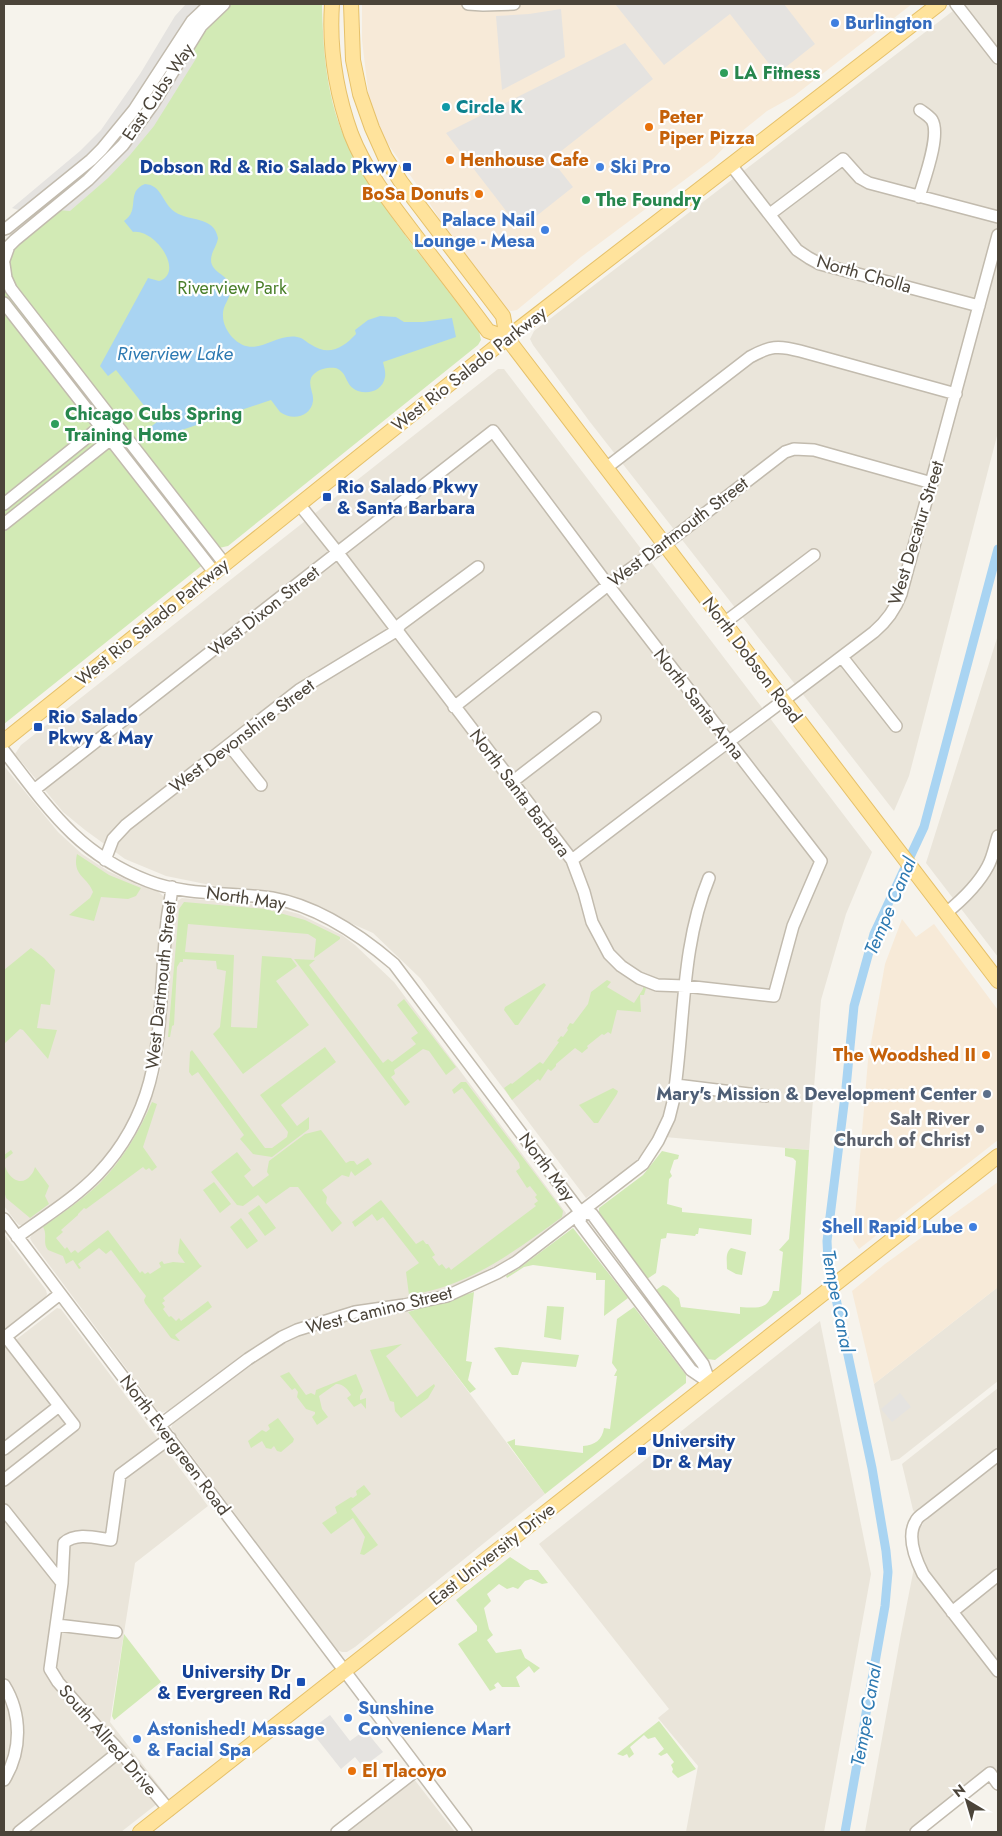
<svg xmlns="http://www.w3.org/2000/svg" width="1002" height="1836" font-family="Jost,sans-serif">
<rect width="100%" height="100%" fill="#f6f3ec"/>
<path fill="#eae5da" d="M962,4H998V432L909,776L894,811L590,422L533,345L530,339L534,331Z
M498,369H504L872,852L846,914L821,1000L809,1150L654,1136L642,1155L625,1171L586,1198L420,978L373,933L310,905L166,876L125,859L85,830L63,812L15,754L21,745Z
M998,635V957L926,863Z
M4,766L58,832L82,854L108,871L138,885L158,891L165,898L160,931L150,1066L136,1108L124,1130L102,1161L74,1188L25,1225H19L16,1222L4,1206Z
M182,898L269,906L299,914L342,935L355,945L394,982L566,1213L565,1217L513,1257L462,1282L439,1291L333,1312L285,1328L262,1342L170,1410L161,1413L158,1411L32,1242L30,1238L32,1234L94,1186L111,1167L128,1145L146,1112L159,1075L163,1057L165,1039L171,940L176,902Z
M4,1234L46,1290L47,1294L45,1298L4,1331Z
M998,1287V1381L899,1459L891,1461L874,1384Z
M57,1308L61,1309L208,1506L135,1563L110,1722L167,1796L121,1832H4V1349Z
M407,1310L545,1494L355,1647L347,1652H342L337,1650L171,1428L174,1421L241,1371L272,1350L300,1336L339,1323Z
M820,1321L871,1574L824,1832H686L698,1766L658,1718L669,1709L539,1544Z
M998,1388V1779L989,1767L906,1832H865L901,1634L913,1573L918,1530L923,1524L913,1510L902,1464Z
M414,1779L455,1832H346Z"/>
<path fill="#f7ead8" d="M362,4H912L794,96L767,111L731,140L714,158L581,257L517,310L511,311L506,309L448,233L427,199L385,140L369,99L362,40Z
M902,919L916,937L934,924L998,1010V1140L859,1249L853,1240L868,1060L885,964Z
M998,1182V1287L874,1384L852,1291L885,1264Z"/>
<path fill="#d2eab5" d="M233,4H322C323,48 326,93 343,134C361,176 387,211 414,247C436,275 457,303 479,331L481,340L478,345L228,546L219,548L11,281C9,268 8,258 16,246L102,173L207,26L225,8Z
M4,290L210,559L4,724Z
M77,854L109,875L141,888L136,896L128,899L101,897L94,921L69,915L90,898L93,892C87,876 72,876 77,854Z
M184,902L265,909L305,920L340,937V939L314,958L316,939L308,934L188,924L185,952L234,955L231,1027L257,1028L262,956L291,958L297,966L276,981L309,1025L243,1074L213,1034L220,1027L226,971L217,969L216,961L183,959V962H180L177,967L174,1025L172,1026L170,1037H168L179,909Z
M31,948L44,958L55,970L50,1005L41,1004L37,1028L57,1030L48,1059L23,1030L20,1029L4,1044V970Z
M294,959L315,960L309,965L383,1063L388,1059L392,1062L416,1044L411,1038L418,1033L397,1005L404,999L456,1067L446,1075L429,1051L423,1049L394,1070L395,1074L391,1077L410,1102L405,1106Z
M607,980L611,982L607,987L634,1003L643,989V987L646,988L644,995H640L641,1012L617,1010L611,1034L608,1032L604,1035L602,1034L587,1046L588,1048L582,1053L575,1048L556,1064V1066L551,1071L548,1069L540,1081L538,1079L512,1100L504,1088L511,1083L512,1084L540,1062L543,1064L559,1042L557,1041L561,1036L563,1037L568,1030L567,1028L570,1023L573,1024L588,1004L591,992Z
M544,983L546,985L518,1025H515L504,1010L505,1007Z
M325,1047L336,1062L281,1105L297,1126L309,1117V1129L272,1157L253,1154L240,1139L244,1135L198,1072L192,1076L189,1072L190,1052L192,1050L265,1148H272L287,1137L288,1132L260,1095Z
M461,1082H466L563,1211L562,1217C515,1251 468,1287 409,1295L406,1272L419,1263L383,1217L377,1221L372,1214L355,1227L352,1222L381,1200L416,1244L423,1240L426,1244H428L435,1255L432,1257L439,1266L442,1264L446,1269L449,1267L451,1270L536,1206L534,1204L538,1201L535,1197L537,1195L530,1186L527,1188L516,1171L520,1168L519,1163L462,1088L454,1094L452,1090Z
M613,1088L618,1091L617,1094L598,1123H594L579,1105Z
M152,1102L157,1104L143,1147L157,1167L152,1171L149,1168L146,1170L143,1167L86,1209L84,1208L78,1214V1215L61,1230L63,1232L56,1238L65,1249L67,1247L71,1253L75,1250L78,1253L108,1230L140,1273L142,1271L145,1274L148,1272L150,1274L161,1267L159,1263L162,1261L164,1264L173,1262L185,1263L178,1253L180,1238L200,1265L202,1266L163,1298L165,1301L162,1303L165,1307L163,1309L169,1317L171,1316L176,1321L179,1318L181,1321L208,1301L212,1307L175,1335L180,1341H178L171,1338L145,1303L144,1300L146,1296L111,1250L106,1254L99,1248L78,1264L81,1268L79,1269L73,1260L66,1264L63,1256L48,1250C42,1243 48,1235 43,1227C62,1213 82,1200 99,1184C122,1161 139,1132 152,1102Z
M321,1130L346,1163L350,1161H354L357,1165L368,1158L372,1164L355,1176L351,1171L349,1177L342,1175L322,1190L327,1197L326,1203L342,1223L332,1232L298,1187H290L266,1204L258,1195L243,1206L237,1205L211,1172L237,1152L251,1170L244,1176L253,1187L269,1175L267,1172L269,1161L305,1134Z
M785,1148L809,1150L801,1294L715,1360L707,1359L656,1290L663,1285C670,1287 673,1294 679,1298L681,1307L740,1314V1307C757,1308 769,1310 773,1291H779L783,1252L779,1250L789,1239L796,1161L793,1158L785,1156Z
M11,1150L13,1153L4,1160C4,1174 20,1190 31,1175C33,1173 34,1170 35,1167L49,1186L45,1196L49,1204L30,1218L6,1198L4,1191V1155Z
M662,1151L679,1155L678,1159L674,1160L670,1172L672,1176L669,1179L667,1204L682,1208V1212L752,1219L751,1235L699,1228L698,1234H696L695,1236L667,1233L666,1238L661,1239L656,1273L647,1279L599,1214V1208L643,1175Z
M214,1182L231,1204L220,1213L203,1190Z
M259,1205L276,1228L265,1236L248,1213Z
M241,1218L258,1241L247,1249L230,1227Z
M573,1228L628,1298L604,1316L605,1280H596V1273L533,1265L524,1267L507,1278L506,1276L518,1269Z
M731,1248L746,1252L742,1275L736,1274L727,1269C727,1261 725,1253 731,1248Z
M474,1292L466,1361L472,1362L468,1380L476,1389L470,1393L408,1312Z
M547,1306L564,1307L561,1340L544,1337Z
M634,1307L686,1375V1383L545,1494L507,1442L515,1439V1445L583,1453V1446C595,1445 602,1440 604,1428L610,1429L617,1376H614L617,1370L612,1363L617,1319Z
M402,1344L386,1356L417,1397L434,1384L435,1386L428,1398L401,1418L395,1411L394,1402L390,1401L370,1350Z
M499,1347L579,1355L576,1367L522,1362L518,1375H512L494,1348Z
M289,1372L306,1395L311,1393L315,1395L316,1390L356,1374L363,1391L360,1396V1400L366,1398V1409L361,1403L354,1407L347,1398L351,1395C349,1390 342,1383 336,1384L319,1396L322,1409L328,1417L317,1425L312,1417L315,1414V1412L306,1409L297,1397L298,1392L295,1388L292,1390L280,1376Z
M278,1418L294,1439L293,1442L281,1452L277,1451L274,1446L271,1449L266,1448L262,1441L251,1448L248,1441L262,1430L266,1432L270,1429L268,1425Z
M364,1485L371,1494L351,1509L378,1545L364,1555L360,1554L365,1537L353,1518L331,1534L322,1523L337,1513L335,1507L351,1497L353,1498L357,1495L356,1491Z
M510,1557L530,1570H538L548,1583L542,1584L531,1579L525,1581L518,1589L513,1587L507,1589L499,1584L487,1594L491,1601L484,1608L489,1629L493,1635L487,1640L496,1653L521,1649L525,1658L540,1668L534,1673L529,1666L516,1677L520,1687H502L498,1682L494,1685L496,1688L490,1691L458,1644L477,1631V1626L456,1600Z
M124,1634L161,1682L114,1720L112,1716Z
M659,1721L696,1769L678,1778L672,1772L673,1769L671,1765L674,1762L667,1753L661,1756L658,1754L664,1749L655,1737L648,1739L644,1735L630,1747L634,1754L629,1758L627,1754L623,1756L617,1754Z"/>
<path fill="#e5e3e0" d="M186,4H205L111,139L28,213L12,208L80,151L101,130L140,74L175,16Z
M615,4H784L815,44L777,74L730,14L664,65Z
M561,9L565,57L502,90L496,16L529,14Z
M625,43L653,79L551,159L573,187L520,229L446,133Z
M197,57L154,126L130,155L108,178L70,211L58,210L79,193L186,59Z
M900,1393L911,1407L892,1422L881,1409Z
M330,1715L350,1741L365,1730L383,1752L363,1767L355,1757L341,1769L310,1730Z"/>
<path fill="#a9d4f2" d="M145,184C162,185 162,203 175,212C190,222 214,216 218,238C217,246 211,252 211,260C211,274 232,275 231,290C230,299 222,306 223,316C223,324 227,331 232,337C255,361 273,333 297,337C303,338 305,341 310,344C329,357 343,348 356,334L355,330L368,320L380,316L396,317L404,322H423L452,318L456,337L383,362C384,367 386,372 385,377C383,390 369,395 358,391C345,386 348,374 338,369C334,367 327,368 323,369C318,370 313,374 311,378C308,386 314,393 313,401C311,417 292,421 280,412C277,408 274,404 271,400L155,439L148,429L157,422L116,370L108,376L100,366L148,278L159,281C185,273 156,229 133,232L124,221C141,210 125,192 145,184Z"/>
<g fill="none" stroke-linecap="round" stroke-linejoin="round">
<path stroke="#a9d4f2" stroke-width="9" d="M845,1832L885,1606L888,1572L886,1551L872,1468L828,1261L827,1241L846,1088L854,1006L874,934L924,827L998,549"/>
<g stroke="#c2bbae" stroke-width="14">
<path id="minor" d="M468,4L483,5L514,4
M956,4L998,58
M731,165L797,250L809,258L820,264L979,306
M919,197C924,180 941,135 932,120C929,116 924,113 920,110
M770,214L843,159L860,178L869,183L998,217
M4,229L7,228L91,160L102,149L134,110L192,21L210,4
M4,260L9,246L15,240L88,180L123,145L153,104L201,26L224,4
M4,264L6,278L11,289L224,563
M4,303L214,572
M606,468L750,357C770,346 778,345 800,351L956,394
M4,504L106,422
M4,524L116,435
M724,623L814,555
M842,657L896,726
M454,707L608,585L664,545L785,452L794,449L814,450L932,483
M229,745L261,785
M4,751C48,808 78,854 148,881C186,896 231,892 272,898C318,906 359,934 394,964L581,1213L580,1223L691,1370L710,1383
M512,782L595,718
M34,790C187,671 340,551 493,431L608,585L821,861L793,926L774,996L685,986L657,985L639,978L621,966L609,954L592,922L584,892L572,860L338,553L299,504
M105,860L113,839L126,825L299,690L396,631L401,624L478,567
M572,860C671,783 774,709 874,632C887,621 895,610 901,594L998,235
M946,913C962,900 978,885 988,866C993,857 995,845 998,836
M676,1085L766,1096
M581,1213L592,1214L703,1364L710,1383
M4,1219L466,1832
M17,1237C44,1217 74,1199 98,1174C170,1098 156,1016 167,921C168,910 171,899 172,887
M4,1338L60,1294
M160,1425L248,1359L282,1337L297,1330L355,1312L404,1305L447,1296L497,1273L516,1262L643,1164L658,1141L669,1118L673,1102C685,1028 680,948 709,878
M4,1449L59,1406
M998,1455L924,1513C921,1515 917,1518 916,1521C906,1536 916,1560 923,1574L998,1671
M4,1480L74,1425L6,1337
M4,1510L62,1583L50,1669L58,1682L97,1727L120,1751L169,1810
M62,1583L64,1543C76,1532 96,1538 111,1540L120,1475L170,1438
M952,1612L998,1575
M57,1625L116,1632
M4,1685C22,1714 22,1751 4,1780
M19,1832L120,1751
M337,1832L418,1769
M916,1832L990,1773L998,1784"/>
</g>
<g stroke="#e6c16a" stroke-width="16">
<path id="major" d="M332,4C329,48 336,92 351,134C365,170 389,201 412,231C437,264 463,297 488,331L507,338
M351,4L353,60L360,94L372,128L385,157L401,182L503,316L507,338L998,981
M4,741L507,338L939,4
M140,1832L998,1156"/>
</g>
<use href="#minor" stroke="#fff" stroke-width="11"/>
<use href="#major" stroke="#ffe39c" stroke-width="14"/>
</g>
<g fill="#3f7fe0" stroke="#fff" stroke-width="2">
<circle cx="835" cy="23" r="5"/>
<circle cx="600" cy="167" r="5"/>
<circle cx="545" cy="230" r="5"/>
<circle cx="973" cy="1227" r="5"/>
<circle cx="348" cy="1718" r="5"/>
<circle cx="137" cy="1739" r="5"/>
</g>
<g fill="#2e9e5b" stroke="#fff" stroke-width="2">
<circle cx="724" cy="73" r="5"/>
<circle cx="586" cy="200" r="5"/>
<circle cx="55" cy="424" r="5"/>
</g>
<circle fill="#0f9aa8" stroke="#fff" stroke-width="2" cx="446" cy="107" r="5"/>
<g fill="#e8710a" stroke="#fff" stroke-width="2">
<circle cx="649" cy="127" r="5"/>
<circle cx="450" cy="160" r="5"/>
<circle cx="479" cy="194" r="5"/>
<circle cx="986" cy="1055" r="5"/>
<circle cx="352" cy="1771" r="5"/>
</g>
<g fill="#1a4fb4" stroke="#fff" stroke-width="2">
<rect x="402" y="162" width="10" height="10" rx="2.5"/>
<rect x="322" y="492" width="10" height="10" rx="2.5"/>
<rect x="33" y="722" width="10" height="10" rx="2.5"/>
<rect x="637" y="1446" width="10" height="10" rx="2.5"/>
<rect x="296" y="1677" width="10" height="10" rx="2.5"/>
</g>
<circle fill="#5c6f8a" stroke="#fff" stroke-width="2" cx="987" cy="1094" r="5"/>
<circle fill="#6b7280" stroke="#fff" stroke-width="2" cx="980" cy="1129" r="5"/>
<g text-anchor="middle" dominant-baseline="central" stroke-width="4.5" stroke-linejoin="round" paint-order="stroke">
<g font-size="18" font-weight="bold" fill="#366cbe" stroke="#fff" text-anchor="start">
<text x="845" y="23">Burlington</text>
<text x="610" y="167">Ski Pro</text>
<text x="535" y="220" text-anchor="end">Palace Nail<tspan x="535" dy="21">Lounge - Mesa</tspan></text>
<text x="963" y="1227" text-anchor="end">Shell Rapid Lube</text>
<text x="358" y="1708">Sunshine<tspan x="358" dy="21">Convenience Mart</tspan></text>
<text x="147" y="1729">Astonished! Massage<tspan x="147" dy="21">&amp; Facial Spa</tspan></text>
</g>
<g font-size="18" font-weight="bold" fill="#27864d" stroke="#fff" text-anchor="start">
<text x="734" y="73">LA Fitness</text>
<text x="596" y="200">The Foundry</text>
<text x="65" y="414">Chicago Cubs Spring<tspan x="65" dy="21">Training Home</tspan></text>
</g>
<g font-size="18" fill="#4b4439" stroke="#fff">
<text transform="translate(158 92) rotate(-56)">East Cubs Way</text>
<text transform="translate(864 274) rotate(16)">North Cholla</text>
<text transform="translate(469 369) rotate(-38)">West Rio Salado Parkway</text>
<text transform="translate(678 532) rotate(-37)">West Dartmouth Street</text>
<text transform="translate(916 533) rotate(-73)">West Decatur Street</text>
<text transform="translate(264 611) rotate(-38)">West Dixon Street</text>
<text transform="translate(152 622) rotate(-39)">West Rio Salado Parkway</text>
<text transform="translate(752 660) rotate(53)">North Dobson Road</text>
<text transform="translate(699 704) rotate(52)">North Santa Anna</text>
<text transform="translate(242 736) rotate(-37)">West Devonshire Street</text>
<text transform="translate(520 793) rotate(53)">North Santa Barbara</text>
<text transform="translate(246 898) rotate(8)">North May</text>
<text transform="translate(161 985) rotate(-84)">West Dartmouth Street</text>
<text transform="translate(547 1167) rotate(53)">North May</text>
<text transform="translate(379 1310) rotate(-14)">West Camino Street</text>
<text transform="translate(175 1445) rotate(53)">North Evergreen Road</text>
<text transform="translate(492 1554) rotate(-38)">East University Drive</text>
<text transform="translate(108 1740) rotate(49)">South Allred Drive</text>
</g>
<g font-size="18" font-weight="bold" fill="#0d838f" stroke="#fff" text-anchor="start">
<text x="456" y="107">Circle K</text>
</g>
<g font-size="18" font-weight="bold" fill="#c56008" stroke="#fff" text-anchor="start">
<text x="659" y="117">Peter<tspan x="659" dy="21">Piper Pizza</tspan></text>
<text x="460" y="160">Henhouse Cafe</text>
<text x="469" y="194" text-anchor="end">BoSa Donuts</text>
<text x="976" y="1055" text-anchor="end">The Woodshed II</text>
<text x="362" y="1771">El Tlacoyo</text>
</g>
<g font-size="18" font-weight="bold" fill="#164399" stroke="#fff" text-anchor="start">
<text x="397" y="167" text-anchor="end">Dobson Rd &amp; Rio Salado Pkwy</text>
<text x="337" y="487">Rio Salado Pkwy<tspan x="337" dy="21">&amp; Santa Barbara</tspan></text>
<text x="48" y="717">Rio Salado<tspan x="48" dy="21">Pkwy &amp; May</tspan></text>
<text x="652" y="1441">University<tspan x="652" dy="21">Dr &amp; May</tspan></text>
<text x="291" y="1672" text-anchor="end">University Dr<tspan x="291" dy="21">&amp; Evergreen Rd</tspan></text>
</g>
<g font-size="18" fill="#4a7f2a" stroke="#fff">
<text x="232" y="288">Riverview Park</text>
</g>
<g font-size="18" font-weight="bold" fill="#4e5e75" stroke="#fff" text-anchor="end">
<text x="977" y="1094">Mary's Mission &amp; Development Center</text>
</g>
<g font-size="18" font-weight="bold" fill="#5b616d" stroke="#fff" text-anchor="end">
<text x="970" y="1119">Salt River<tspan x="970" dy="21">Church of Christ</tspan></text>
</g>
<g font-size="19" font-style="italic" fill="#2e7ab2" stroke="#fff">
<text x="175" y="353">Riverview Lake</text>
<text transform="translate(890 906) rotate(-67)">Tempe Canal</text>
<text transform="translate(838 1301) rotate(79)">Tempe Canal</text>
<text transform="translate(866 1715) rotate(-80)">Tempe Canal</text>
</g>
</g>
<rect width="1002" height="1836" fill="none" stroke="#4b4439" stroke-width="10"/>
<g transform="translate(967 1801) rotate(322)" stroke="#ffffff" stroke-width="4" paint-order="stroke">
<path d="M0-4L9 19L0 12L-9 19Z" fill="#4b4439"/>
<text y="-8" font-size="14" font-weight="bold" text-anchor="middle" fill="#4b4439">N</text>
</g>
</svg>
